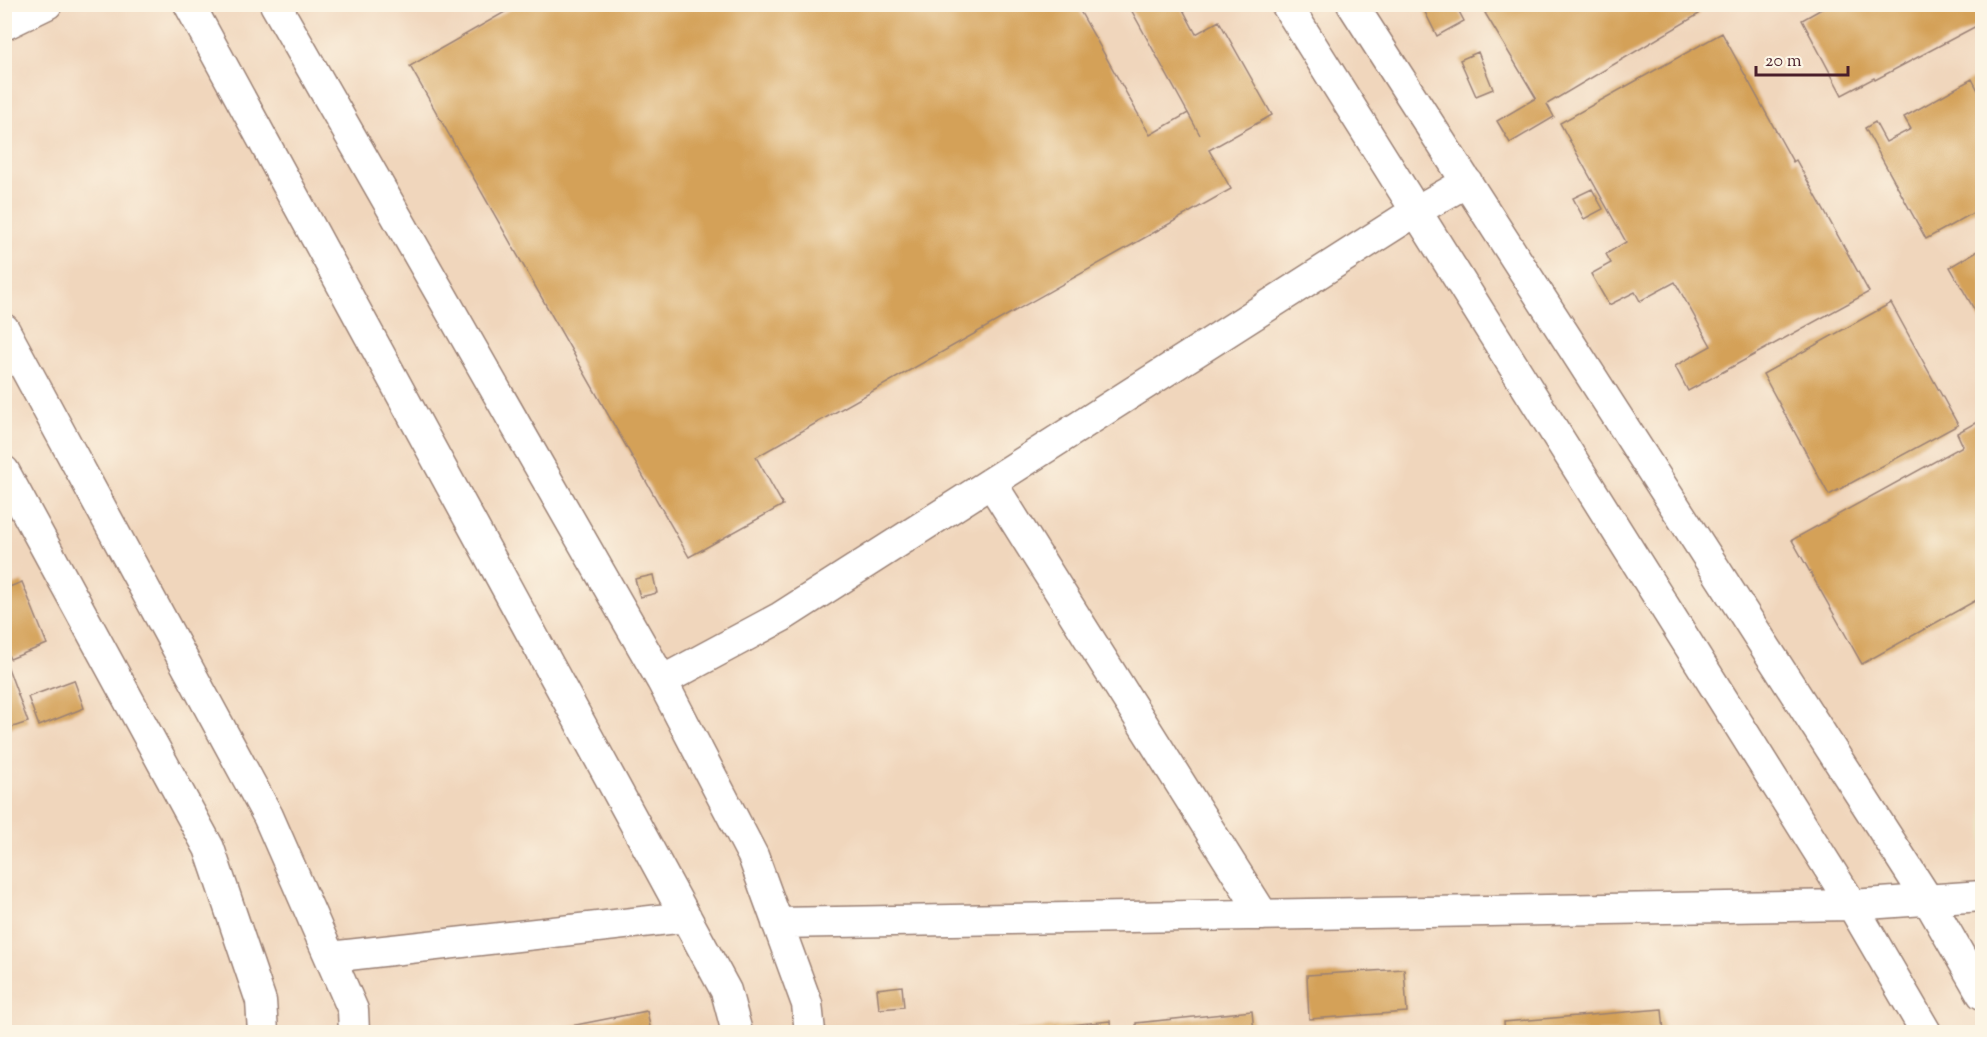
<svg xmlns="http://www.w3.org/2000/svg" width="1987" height="1037" font-family="'Sorts Mill Goudy',serif">
<rect width="100%" height="100%" fill="#fcf5e5"/>
<filter id="ink" filterUnits="userSpaceOnUse"><feTurbulence type="fractalNoise" baseFrequency=".0167" numOctaves="2"/><feDisplacementMap in="SourceGraphic" scale="12" xChannelSelector="R" yChannelSelector="G"/><feConvolveMatrix kernelMatrix="1 2 1 2 8 2 1 2 1" color-interpolation-filters="sRGB"/></filter>
<filter id="wash" filterUnits="userSpaceOnUse"><feTurbulence type="fractalNoise" baseFrequency=".008" numOctaves="4" result="noise"/><feDisplacementMap in="SourceGraphic" scale="24" xChannelSelector="R" yChannelSelector="G"/><feGaussianBlur stdDeviation="1.35" result="paint"/><feColorMatrix in="noise" values="0 0 0 0 0 0 0 0 0 0 0 0 0 0 0 0 0 1.4 0 .05"/><feComposite in="paint" operator="in"/></filter>
<g filter="url(#wash)">
<rect width="100%" height="100%" fill="#ebe0be"/>
<path fill="#f0d6bc" d="M5,5H1982V1032H5Z"/>
<g id="blocks">
<path fill="#d4a158" d="M519,4H1076L1150,135L1188,113L1200,135L1128,4H1180L1196,34L1219,21L1272,115L1209,150L1231,189L756,457L783,505L689,557L410,66Z
M1434,4H1455L1464,21L1437,36L1424,10Z
M1499,4H1694L1699,14L1547,104L1554,117L1510,143L1497,121L1536,98L1485,13Z
M1826,5H1982V23L1875,80L1874,78L1842,95L1802,20L1827,6Z
M1722,33L1793,162L1796,160L1869,292L1688,391L1675,366L1711,346L1675,282L1640,301L1635,292L1609,305L1591,274L1611,263L1606,254L1626,242L1560,123Z
M1478,52L1493,89L1476,96L1460,60Z
M1972,79L1982,98V208L1926,239L1865,128L1875,122L1886,142L1911,129L1904,117Z
M1592,189L1603,209L1584,219L1573,198Z
M1982,248V323L1950,267Z
M1891,303L1958,425L1829,495L1763,374Z
M1982,419V597L1862,664L1792,540L1963,446L1957,433Z
M653,575L657,593L640,597L635,579Z
M22,582L47,644L10,659L4,646V589Z
M4,657L28,722L4,730Z
M74,680L84,708L39,726L28,697Z
M1404,969L1407,1012L1309,1019L1307,975Z
M902,986L904,1007L879,1009L877,989Z
M1662,1009L1664,1032H1505L1504,1022Z
M647,1011L651,1032H545V1031Z
M1252,1011L1254,1032H1137L1136,1023Z
M1110,1021L1111,1032H1008V1031Z"/>
</g>
</g>
<g filter="url(#ink)">
<use href="#blocks" fill-opacity="0" stroke="#9a8074" stroke-width="1.5"/>
<g fill="none" stroke-linecap="round" stroke-linejoin="round">
<g stroke="#9a8074" stroke-width="33">
<path id="street" d="M189,4L726,991L737,1032
M275,4L662,681L753,856L807,1004L810,1032
M1286,4L1852,905L1926,1032
M1352,4L1928,900L1982,994
M4,25L47,4
M4,329L268,816L353,1010L354,1032
M4,471L209,848L261,1001L263,1032
M992,484L1263,915
M662,681L781,617L1416,211L1467,182
M777,923L1852,905L1982,896
M330,957L686,917"/>
</g>
<use href="#street" stroke="#fff" stroke-width="30"/>
</g>
</g>
<rect width="1987" height="1037" fill="none" stroke="#fcf5e5" stroke-width="24"/>
<path d="M1756 66v9h92v-9" fill="none" stroke="#4a1f2b" stroke-width="3"/>
<text x="1765" y="66" font-size="18" fill="#4a1f2b" stroke="#fcf5e5" stroke-width="4.5" paint-order="stroke">20 m</text>
</svg>
